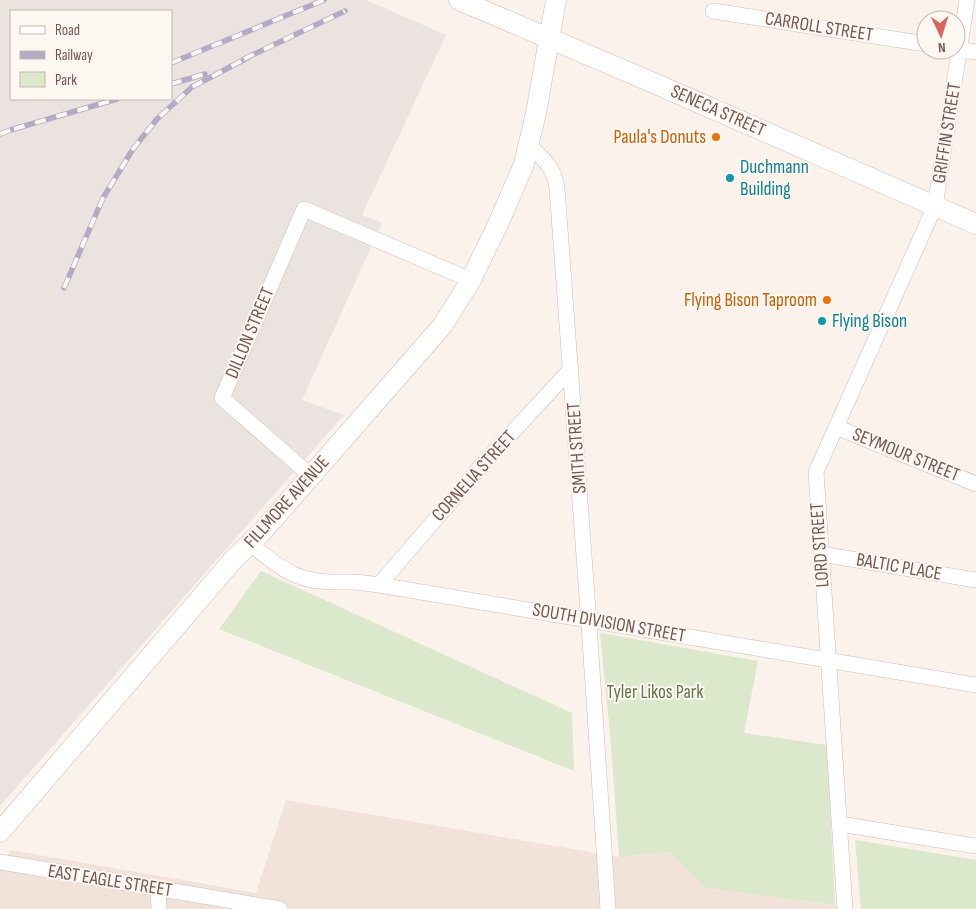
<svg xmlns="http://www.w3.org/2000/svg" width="976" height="909" font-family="'Sofia Sans Condensed',sans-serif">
<rect width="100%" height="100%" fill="#fbf2eb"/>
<path fill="#f2e3da" d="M286,800L619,857L669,852L706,888L835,905L849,909H0V866L11,850L256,893Z"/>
<path fill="#ebe3e0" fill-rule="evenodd" d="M0,0H366L446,35L362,215L382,223L302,400L344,415L0,806ZM11,11H171V99H11Z"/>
<path fill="#dce8cb" d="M261,571L572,713L574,771L219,629Z
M600,633L758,661L744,733L827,745L835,905L706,888L669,852L619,857L610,733Z
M855,840L976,860V909H861Z"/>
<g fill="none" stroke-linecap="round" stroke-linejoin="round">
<g stroke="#cebbb4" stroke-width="16">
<path id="street" d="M713,11L926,44
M956,49L976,52
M528,144C544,160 553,165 557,188L588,610L608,909
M836,427L976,484
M311,476L222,398L304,209L471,280
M250,544C265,555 281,570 298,576C316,583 334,582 352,582C361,582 370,584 379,585C578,617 777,653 976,685
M821,554L976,580
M379,585L483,464L571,369
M840,824L976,846
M0,862L280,909
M158,889L159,909
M845,909L816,472L935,206L967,0"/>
</g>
<g stroke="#d1bab2" stroke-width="21">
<path id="secondary" d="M459,0L656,84L976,224
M0,832L234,559L261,533L443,325L471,280L499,222L524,164L536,113L556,0"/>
</g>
<use href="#street" stroke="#fff" stroke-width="15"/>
<use href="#secondary" stroke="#fff" stroke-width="20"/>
<g stroke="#b3aac5" stroke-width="5.5">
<path id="rail" d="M244,59L345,11
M171,63L324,0
M171,84L205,74
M14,129L117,99
M0,134L19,127
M64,288L103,198L133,149L157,119L192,87L249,57"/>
</g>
<use href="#rail" stroke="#fdf7f2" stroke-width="4" stroke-dasharray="11" stroke-linecap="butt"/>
</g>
<g fill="#e8710a" stroke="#fdf7f2" stroke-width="2">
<circle cx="716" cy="137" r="5"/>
<circle cx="827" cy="300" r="5"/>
</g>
<g fill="#0f9aa8" stroke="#fdf7f2" stroke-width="2">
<circle cx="730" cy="178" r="5"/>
<circle cx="822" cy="321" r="5"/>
</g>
<g text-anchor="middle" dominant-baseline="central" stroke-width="4" stroke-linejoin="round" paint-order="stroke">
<g font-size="19" fill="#745750" stroke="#fdf7f2">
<text transform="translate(819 27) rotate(9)">CARROLL STREET</text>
<text transform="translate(718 111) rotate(24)">SENECA STREET</text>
<text transform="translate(947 133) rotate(-81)">GRIFFIN STREET</text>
<text transform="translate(250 333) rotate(-67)">DILLON STREET</text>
<text transform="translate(577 448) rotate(-94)">SMITH STREET</text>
<text transform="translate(906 455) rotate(22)">SEYMOUR STREET</text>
<text transform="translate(474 476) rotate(-48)">CORNELIA STREET</text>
<text transform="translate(287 502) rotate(-48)">FILLMORE AVENUE</text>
<text transform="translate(820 545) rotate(-94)">LORD STREET</text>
<text transform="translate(899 567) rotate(10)">BALTIC PLACE</text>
<text transform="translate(609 623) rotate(10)">SOUTH DIVISION STREET</text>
<text transform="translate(110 881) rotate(9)">EAST EAGLE STREET</text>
</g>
<g font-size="19" fill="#c56008" stroke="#fdf7f2" text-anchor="end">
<text x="706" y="137">Paula's Donuts</text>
<text x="817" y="300">Flying Bison Taproom</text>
</g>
<g font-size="19" fill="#0d838f" stroke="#fdf7f2" text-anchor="start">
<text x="740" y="167">Duchmann<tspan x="740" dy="22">Building</tspan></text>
<text x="832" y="321">Flying Bison</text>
</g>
<g font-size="19" fill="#5f784a" stroke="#fdf7f2">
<text x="655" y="692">Tyler Likos Park</text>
</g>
</g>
<rect x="10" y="10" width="162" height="90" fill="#fdf7f2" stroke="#c6b7b1"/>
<rect x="20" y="26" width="25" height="8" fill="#ffffff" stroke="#c6b7b1"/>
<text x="55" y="35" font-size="15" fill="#745750">Road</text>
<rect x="20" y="51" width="25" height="8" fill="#b3aac5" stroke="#c6b7b1"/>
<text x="55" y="60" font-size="15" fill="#745750">Railway</text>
<rect x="20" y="72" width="25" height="15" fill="#dce8cb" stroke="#c6b7b1"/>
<text x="55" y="85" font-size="15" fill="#745750">Park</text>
<g transform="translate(941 35) rotate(176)"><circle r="24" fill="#fdf7f2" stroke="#c6b7b1"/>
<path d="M0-4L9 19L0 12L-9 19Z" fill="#d7645e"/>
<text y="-8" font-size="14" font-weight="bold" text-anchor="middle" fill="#745750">N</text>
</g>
</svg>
